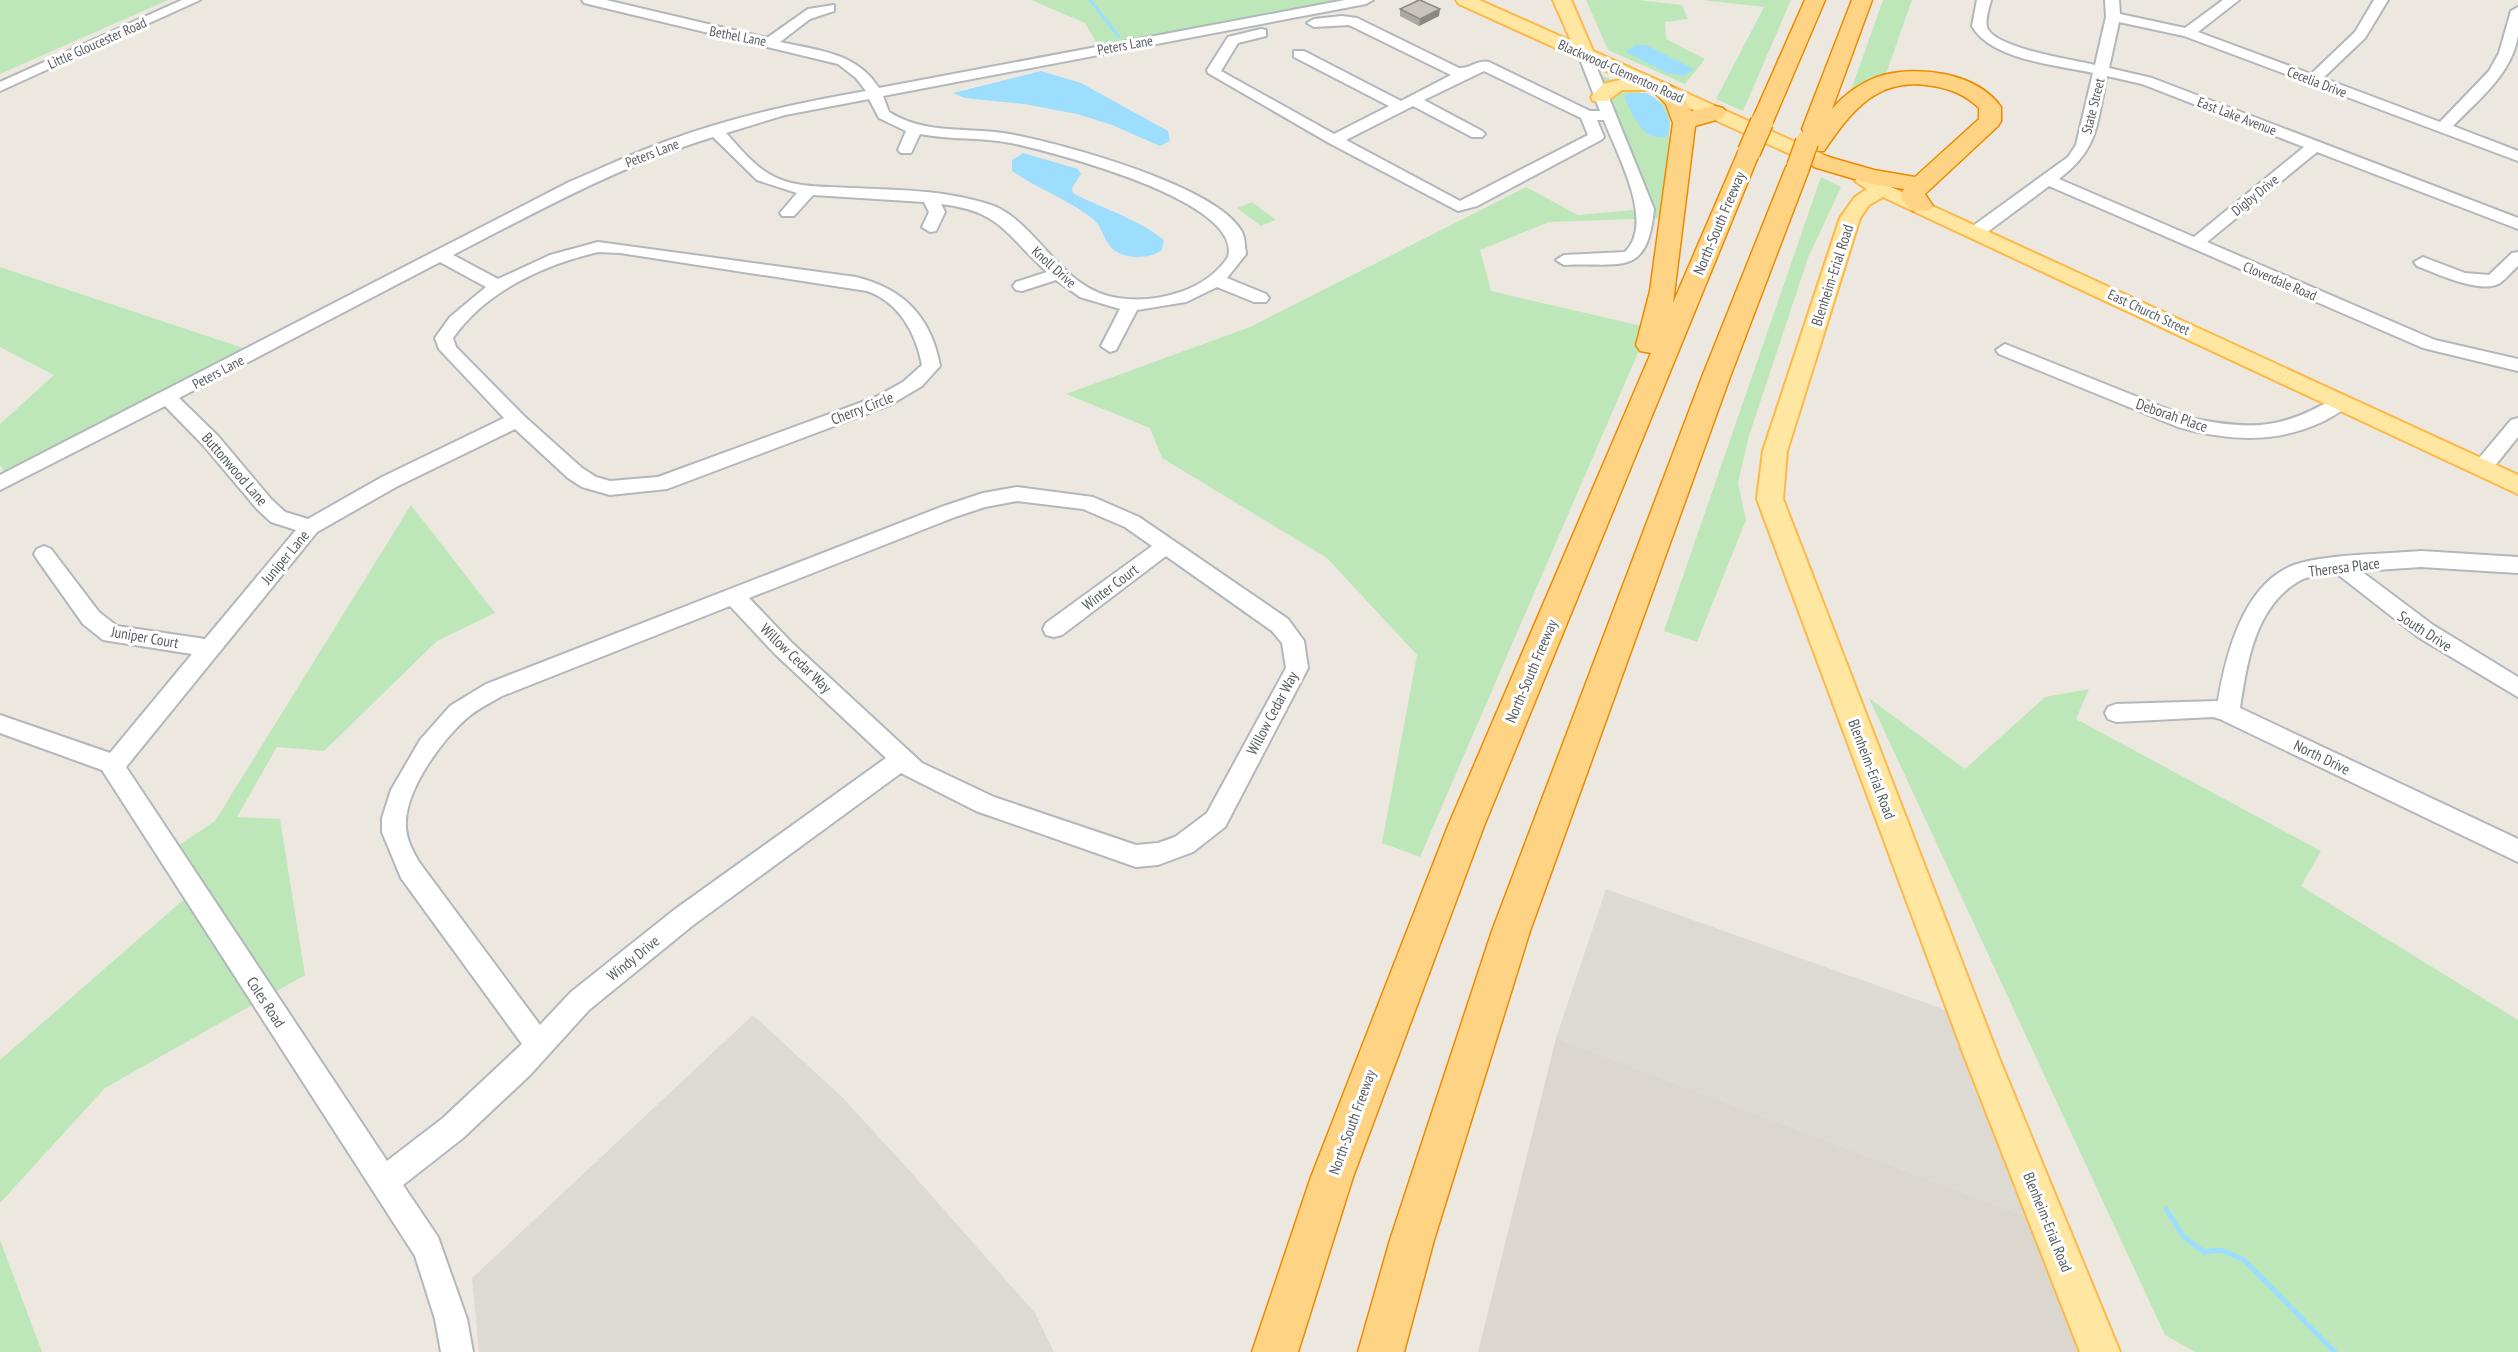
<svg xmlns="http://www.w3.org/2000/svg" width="2518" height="1352" font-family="'PT Sans Narrow',sans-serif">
<rect width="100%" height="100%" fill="#ede8df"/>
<path fill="#dddad4" d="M1606,889L1946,1010L2028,1217L1556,1038Z
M753,1015L843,1098L909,1170L1035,1313L1054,1352H479L472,1278Z"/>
<path fill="#dcd7ce" d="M1556,1038L2028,1217L2079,1352H1478Z"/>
<path fill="#bde7b9" d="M0,0H168L0,74Z
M1031,0H1343L1349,4L1101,51L1085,23Z
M1586,0H1638L1682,5L1688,19L1665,22L1666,39L1705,59L1685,84L1608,50Z
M1702,0H1791L1743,111L1716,99L1764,7Z
M1883,0H1912L1886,74L1850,93Z
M1590,70L1680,111L1670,120L1665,218L1549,222L1480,250L1491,291L1646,327L1650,325L1420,857L1382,843L1417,655L1327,558L1162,458L1150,428L1066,394L1250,327L1526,187L1578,215L1654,208L1624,149Z
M1821,177L1841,187L1808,258L1749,436L1738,483L1746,520L1697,642L1664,631Z
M1252,202L1276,220L1261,226L1237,208Z
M0,267L258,353L9,479L0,465V424L54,375L0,347Z
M411,505L495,613L437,641L324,751L277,747L237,817L280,819L305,975L105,1088L0,1203V1060L197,888L170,851L215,821Z
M2089,689L2076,719L2321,851L2301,886L2518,1020V1352H2195L2165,1335L1869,698L1965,769L2045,697Z
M0,1240L42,1352H0Z"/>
<path fill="#9ddeff" d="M1636,45H1646L1694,69L1684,76L1668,73L1625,52Z
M1041,71L1081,83L1168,131L1170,141L1160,146L1112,125L1077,114L1024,104L965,98L953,93Z
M1633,93C1638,94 1644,92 1648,94C1662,100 1675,122 1667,136C1644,144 1632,115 1625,98V95Z
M1023,153L1078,169L1081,174L1072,188L1073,193C1103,209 1137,218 1164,240L1162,250C1151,258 1134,259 1121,254C1103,247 1106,231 1093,219C1068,199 1037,189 1012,171V160Z"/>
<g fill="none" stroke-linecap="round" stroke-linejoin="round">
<path stroke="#9ddeff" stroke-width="3" d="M1090,0L1119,37"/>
<path stroke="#9ddeff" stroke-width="5" d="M2166,1209L2183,1236L2204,1252L2221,1250L2244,1260L2335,1352"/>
<g stroke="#b2b7bc" stroke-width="4">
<path id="minor" d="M182,0H200L0,91V82Z
M582,0H606L767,38L808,9L834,5V11L810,19L780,42C819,51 856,52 879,88L1345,0H1373L1366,4L883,96L889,112C925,135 969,127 1009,134C1060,143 1218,186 1242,232C1245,238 1245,247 1246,254L1227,278L1266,294L1269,298L1266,302H1254L1217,287L1186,302L1137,310L1116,350L1110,352L1101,346L1120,309L1080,297L1056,280L1022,291L1016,290L1013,286L1016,282L1047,272C1006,235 1001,211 941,204L945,212L936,231L930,232L922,227L929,212L924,202L813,195L794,216H782L780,213L797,193L757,180L713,137C621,165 538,211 453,255L498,279L550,255L598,242L856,277C904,289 931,317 940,366L922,386L890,405L667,489L610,495L582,487L568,478L515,429L396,487L317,532L126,767L387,1161L443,1118L522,1044L401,878L382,832V818L391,790L420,740L450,706L486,684L941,507L983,493L1017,487L1093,497L1139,517L1288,619L1304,641L1308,668L1225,827L1193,852L1158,865L1136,867L976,811L901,773L692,926L589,1010L530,1075L463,1138L403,1185L438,1237L467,1319L473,1352H441L435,1319L415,1256L102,770L0,733V715L110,753L192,654L103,640L83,624L37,559L34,554L37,549L44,546L51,549L99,612L117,626L205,639L296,530L271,522L257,509L204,446L165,406L0,490V475L569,182C602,168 634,153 667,141C731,117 798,103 866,91L856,78L838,64L584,3ZM869,99L879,118L906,131L898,150L901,153H911L920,134C950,140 981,137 1011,143C1053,152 1244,201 1228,257C1206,291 1156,304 1118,298C1059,290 1036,218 988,204C944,190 898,190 853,188C825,186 794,189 769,174C752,164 739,147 726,133L785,115ZM598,252L620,253L867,291C899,302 916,333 922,365L903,382L876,397L658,477L610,481L596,477L582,468L524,416L456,347L453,338C486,291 543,265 598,252ZM440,262L486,287L450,317L435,338L439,349L504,418L382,477L308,519L285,512L271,499L218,436L179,398ZM1017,501L1083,509L1125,527L1152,546L1046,623L1043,629L1046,635L1054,637L1062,635L1166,556L1272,631L1282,643L1286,668L1207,813L1175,837L1158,843L1136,845L994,797L922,763L791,642L749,598L955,517L985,507ZM730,606L775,654L886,758L674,910L571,992L540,1025L419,862C413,851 407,841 406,828C403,792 441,741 467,718C477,709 490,703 502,696Z
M1977,0H1991C1989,8 1985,20 1987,27C1993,48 2074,60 2095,65L2106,17L2105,0H2119L2120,14L2185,28L2223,0H2239L2198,32L2311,74L2355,32L2374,0H2388L2365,38L2323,78L2440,122L2489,71L2499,53L2511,11L2518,7C2518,16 2518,26 2518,35C2513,73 2477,101 2453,126L2518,151V161L2184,36L2119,22L2109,68L2152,78L2518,218V229L2317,152L2207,242L2435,340L2518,359V371L2423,348L2049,186L1982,236H1970L1968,232L1970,228L2068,157L2076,145L2093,73C2057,65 1991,60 1972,26ZM2107,76L2142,84L2304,147L2194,237L2059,179C2100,148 2096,124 2107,76Z
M1342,16L1357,18L1459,68C1470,69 1478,59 1489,62L1590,111H1600L1578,54L1585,50L1590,51L1654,209C1647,278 1622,262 1564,265L1556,260L1564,255L1625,252C1656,222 1616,153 1604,120H1597L1604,137L1601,140L1477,206L1458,211L1329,143L1208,73L1207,70L1228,37L1261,29L1266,30V36L1238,43L1221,71L1334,134L1389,106L1294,57V51H1304L1401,101L1451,75L1349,25L1314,27L1307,23L1314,19ZM1484,71L1581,118L1588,135L1460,201L1346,140L1413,106L1472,137H1482L1485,134L1482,131L1424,100Z
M2518,252V266C2512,271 2507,278 2500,283C2481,295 2436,273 2417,266L2414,262L2423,257L2465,273L2489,275L2512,253Z
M2005,344L2190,418C2249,430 2282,430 2334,398H2348L2350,402C2345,410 2333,416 2324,421C2276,444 2229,441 2178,427L1999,354L1996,350Z
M2518,418V437L2489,473H2475L2472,468L2475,463L2511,420Z
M2421,551L2518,557V573L2421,567L2361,571L2433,625L2518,677V697L2418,637L2336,573C2325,575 2309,575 2299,581C2255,607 2247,662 2240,708L2518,839V862L2220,719L2213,717L2116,722L2108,719L2105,713L2108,707L2116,704L2218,701C2226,655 2242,589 2289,567C2317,554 2388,554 2421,551Z"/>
</g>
<g stroke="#fdb848" stroke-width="4">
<path id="major" d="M1456,0H1479L1571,41L1553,0H1571L1593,51L1835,160L1838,164L1835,168H1821L1649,90H1622L1607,101H1593L1591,97L1603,84L1624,79L1459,4Z
M1865,175L2518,475V494L1883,197L1869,205L1860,218L1787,451L1783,499L1999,1058L2120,1352H2080L1965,1058L1757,499L1763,451L1840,218L1855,197L1867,189L1855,181L1858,177Z"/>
</g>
<g stroke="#ec8a00" stroke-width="3">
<path id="highway" d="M1805,0H1825L1773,122L1770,127H1754L1751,122Z
M1852,0H1872L1832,109C1844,95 1859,84 1877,77C1915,64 1977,72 2001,107V121L1998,126L1925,194L1933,206L1929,211H1913L1902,200L1901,193L1904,189L1871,184L1814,167L1810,162L1814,157L1822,155L1874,170L1915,177L1979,119V108C1966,95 1951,89 1933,86C1878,76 1852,110 1824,151H1808L1805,146L1812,135L1805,134L1802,129Z
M1662,83C1677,86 1685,97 1691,111L1715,106L1723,108L1726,113L1723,118L1695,126L1673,303L1738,152L1741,147H1757L1760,152L1484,826L1353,1177L1298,1352H1252L1311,1177L1448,826L1651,353L1640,351L1636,345L1650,291L1673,123L1666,104L1651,89L1654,84Z
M1798,160L1806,162L1810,167L1730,377L1530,931L1434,1240L1404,1352H1358L1390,1240L1492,931L1702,377L1786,167L1790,162Z"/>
</g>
<use href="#minor" fill="#fff" fill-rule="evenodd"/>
<use href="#major" fill="#ffe7a2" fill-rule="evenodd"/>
<use href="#highway" fill="#ffd384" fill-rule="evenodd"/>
<g stroke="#ec8a00" stroke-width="25" stroke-linecap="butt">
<path id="highway-bridge" d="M1749,152L1762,122
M1798,167L1807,142"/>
</g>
<use href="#highway-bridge" stroke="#ffd384" stroke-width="22"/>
</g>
<path fill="#aca8a2" d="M1400,9L1439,16L1419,26L1400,16Z"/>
<path fill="#8c8884" d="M1440,9L1439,16L1419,26L1420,19Z"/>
<path fill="#c8c3bc" stroke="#8c8884" stroke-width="1.5" d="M1419,0H1420L1440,9L1420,19L1400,9Z"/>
<g text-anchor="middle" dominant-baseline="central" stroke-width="6" stroke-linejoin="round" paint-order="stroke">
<g font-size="14" fill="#585d62" stroke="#fff">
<text transform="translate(738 36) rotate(11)">Bethel Lane</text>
<text transform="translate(97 43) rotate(-24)">Little Gloucester Road</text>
<text transform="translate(1125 45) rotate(-10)">Peters Lane</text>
<text transform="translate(1621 71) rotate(24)">Blackwood-Clementon Road</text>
<text transform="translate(2317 82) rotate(21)">Cecelia Drive</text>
<text transform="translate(2093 106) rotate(-76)">State Street</text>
<text transform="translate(2237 116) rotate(21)">East Lake Avenue</text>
<text transform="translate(652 153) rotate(-21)">Peters Lane</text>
<text transform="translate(2255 195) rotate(-39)">Digby Drive</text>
<text transform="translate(1054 267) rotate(42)">Knoll Drive</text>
<text transform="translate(2280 281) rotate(23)">Cloverdale Road</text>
<text transform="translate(2149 312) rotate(25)">East Church Street</text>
<text transform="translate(218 372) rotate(-28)">Peters Lane</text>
</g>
<g font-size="15" fill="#585d62" stroke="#fff">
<text transform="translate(1719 223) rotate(-67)">North-South Freeway</text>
<text transform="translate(1832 275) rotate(-72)">Blenheim-Erial Road</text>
<text transform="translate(862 408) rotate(-21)">Cherry Circle</text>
<text transform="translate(2172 415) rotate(19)">Deborah Place</text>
<text transform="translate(235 469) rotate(49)">Buttonwood Lane</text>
<text transform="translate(285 557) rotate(-50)">Juniper Lane</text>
<text transform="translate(2344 567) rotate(-7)">Theresa Place</text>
<text transform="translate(1110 587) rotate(-37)">Winter Court</text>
<text transform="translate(2425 631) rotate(33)">South Drive</text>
<text transform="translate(145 637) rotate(10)">Juniper Court</text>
<text transform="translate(796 658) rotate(44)">Willow Cedar Way</text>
<text transform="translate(1531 671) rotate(-67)">North-South Freeway</text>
<text transform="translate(1272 713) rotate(-62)">Willow Cedar Way</text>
<text transform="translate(2322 757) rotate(26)">North Drive</text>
<text transform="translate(1872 769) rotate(69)">Blenheim-Erial Road</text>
<text transform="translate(633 958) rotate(-39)">Windy Drive</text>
<text transform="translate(266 1002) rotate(57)">Coles Road</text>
<text transform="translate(1352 1122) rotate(-70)">North-South Freeway</text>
<text transform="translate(2048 1222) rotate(68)">Blenheim-Erial Road</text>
</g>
</g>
</svg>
